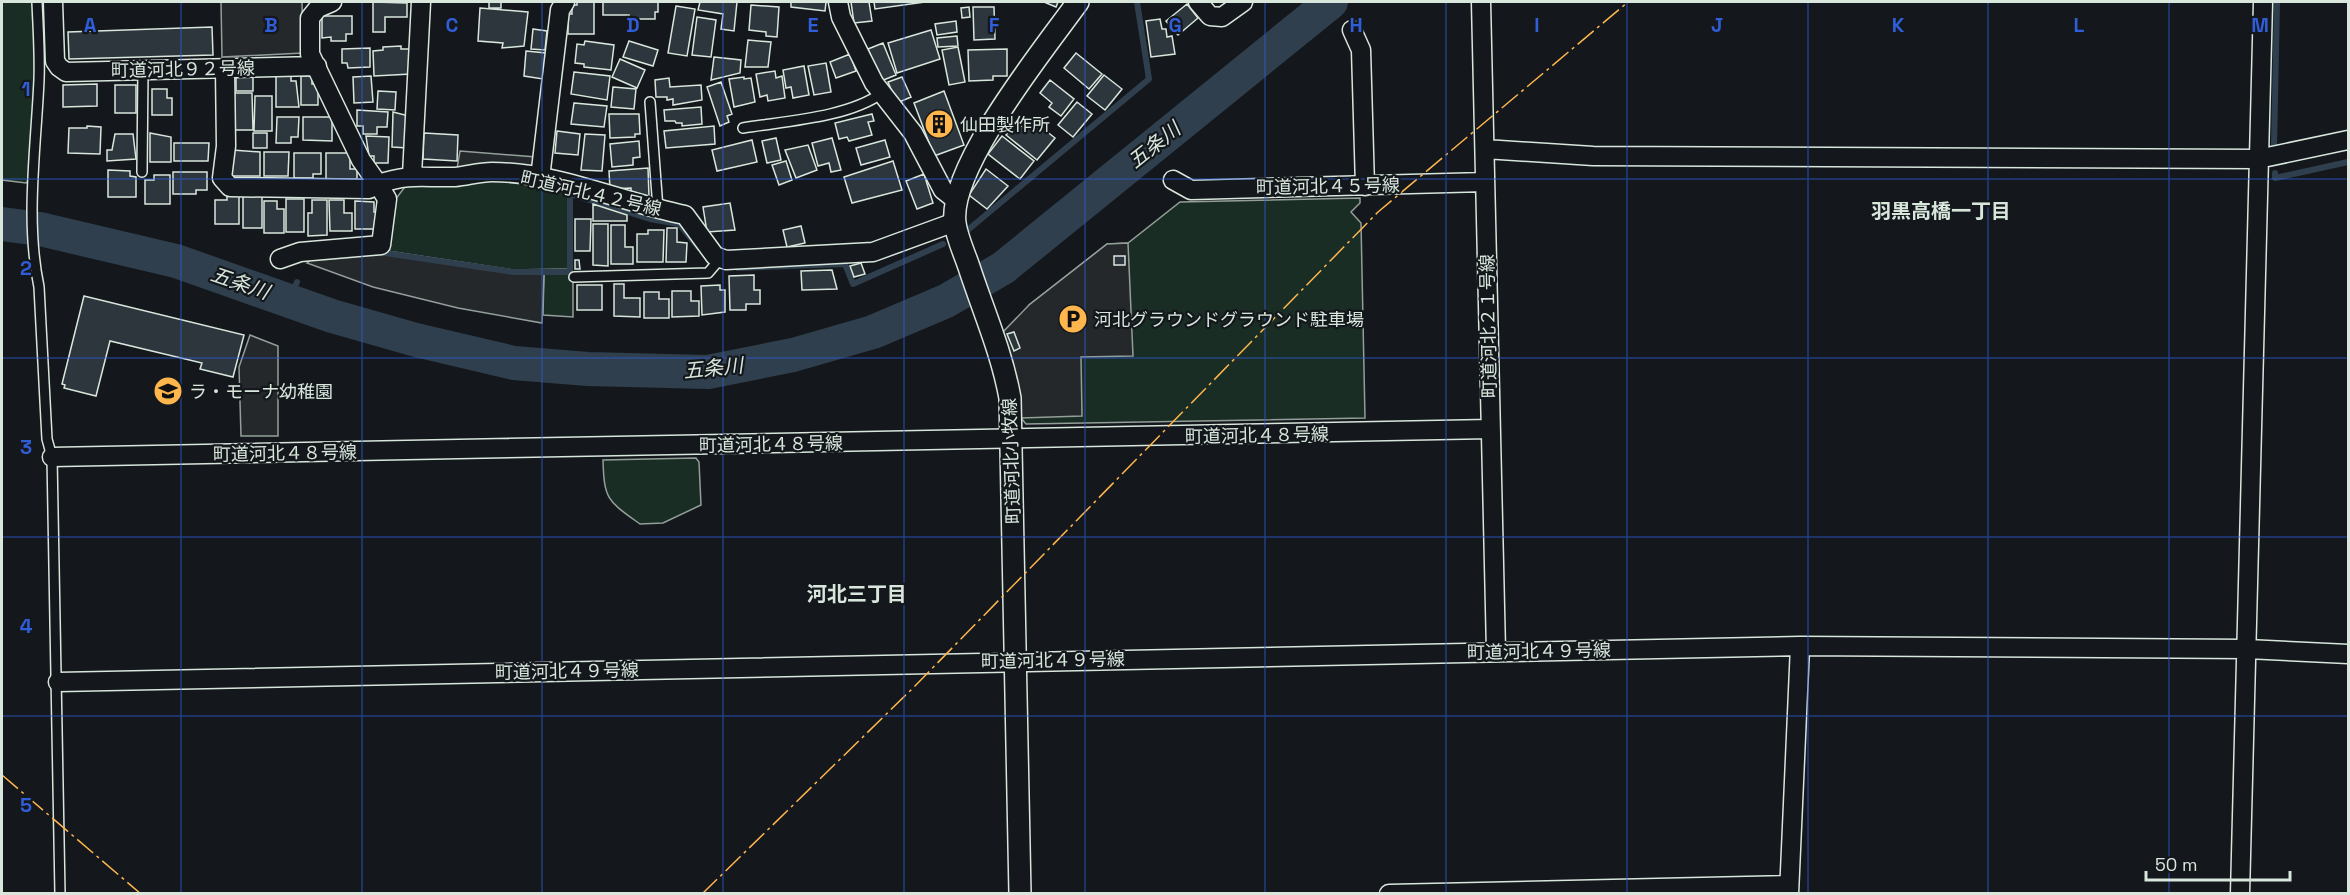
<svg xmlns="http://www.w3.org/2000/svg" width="2350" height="895" font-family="'Space Grotesk','Noto Sans JP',sans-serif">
<rect width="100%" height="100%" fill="#14181c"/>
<path fill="#1a2d24" stroke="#939e99" stroke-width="1.5" d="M2,2H33L36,104L29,180L26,183L2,180Z
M488,178L546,184L568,191V269L513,270L387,251L395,200L407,184Z
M1360,198V203L1351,212L1361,223L1365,418L1026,424L1021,418L1029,305L1107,244L1128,243L1180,202Z
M544,274H573V317L543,315Z
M696,458L699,462L701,505L663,523L640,524C608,501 604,500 603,460Z"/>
<path fill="#24282b" stroke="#939e99" stroke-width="1.5" d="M221,2H302L303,53L222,57Z
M460,151L536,157L535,166L529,170L457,169Z
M1128,243L1133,356L1081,357L1082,416L1021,418L1002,333L1029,305L1107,244Z
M388,253L516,274H544L542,323L458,308L373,287L307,263L313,258Z
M250,335L278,346V436H241L239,367Z"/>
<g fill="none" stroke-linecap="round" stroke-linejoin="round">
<path stroke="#2f3f4d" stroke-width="6" d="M2274,146L2277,2
M2275,173V178L2348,162
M969,229L1149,79L1137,2
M378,252L513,272H570V194L650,219L679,224L699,248
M738,268L845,264L853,284L943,244
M289,300L297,282"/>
<path stroke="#2f3f4d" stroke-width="34" d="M2,224L40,229L176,261L332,316L416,340L514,363L588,369L708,372L793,355L873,332L946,301L1003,268L1331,2"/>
</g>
<path fill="#2c363c" stroke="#d8e6dc" stroke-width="1.5" d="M373,2L407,3V17H385V32H373Z
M489,2H501V8H489Z
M577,2H594V34H568V14H572V5H577Z
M603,2H658V12H655V19H629V15H603Z
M700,2H737L734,31L721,29L723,14L698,10Z
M791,2H826L825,11L791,7Z
M851,2H869L872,21L854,23Z
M874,2H925L875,9Z
M1044,2H1058L1056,7Z
M1187,4L1198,18L1178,35L1166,21Z
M751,5L779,7L777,37L766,36V32L749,30Z
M676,6L695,9L687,56L668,53Z
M969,7L970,17L962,18L961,8Z
M973,7H994L995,39L974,40Z
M480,8L528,12L524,46L502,48L503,43L478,41Z
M322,16H352V34H346V41H331V37L322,38Z
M697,17L716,20L711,57L692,55Z
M1160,19L1162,29H1166L1167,37L1172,36L1175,54L1151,57L1146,21Z
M956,21L957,32L937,35L935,24Z
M212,27L213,55L69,59L68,32Z
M533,29L547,31L545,50L531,49Z
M931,30L940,59L897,73L888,43Z
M957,36L958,46L938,47L937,38Z
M748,40L771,42L768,67H745Z
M585,41L614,45L611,70L584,67V64L575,63L577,44L584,45Z
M629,41L658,50L653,66L623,57Z
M883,43L896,75L881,81L868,49Z
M401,46V49H410L411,74L374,76L373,51L383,50V47Z
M958,47L965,82L949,85L942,50Z
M370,48V67L348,68L347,63H342V49Z
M1007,49V76H993V80L969,81L968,50Z
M526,51L546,53L543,79L524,76Z
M1076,53L1102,74L1089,89L1064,68Z
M850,54L856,71L836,78L830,62Z
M714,57L741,60L740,73L711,80Z
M620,59L645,70L637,88L612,77Z
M826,63L831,92L814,95L808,66Z
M804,66L809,95L793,98L791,87L786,88L783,70Z
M775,71L776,78L782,76L785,98L768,101L767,95L760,97L756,74Z
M574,72L610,76L607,100L571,94Z
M1104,75L1122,89L1105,110L1087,96Z
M236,76H253V91H236Z
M276,76H291V81H296L299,107H276Z
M301,76H312V84H318V105H301Z
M371,76L373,102L354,103L353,77Z
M744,77V79L751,78L755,102L734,107L729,79Z
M902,77L911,97L897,103L888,82Z
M669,78L670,87L701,85L702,100L673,105V99L667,100V97H656L655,80Z
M1050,80L1074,99L1061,116L1049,107L1052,103L1040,93Z
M721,82L732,114L727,116L729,122L720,126L707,87Z
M97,84V106L63,107V85Z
M115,85H136V113H115Z
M613,87L636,89L634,109L611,107Z
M152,89H167V98H172V115H152Z
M378,91L396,92L395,110L377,109Z
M944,91L964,145L934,156L914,103Z
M233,93H252L253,130H233Z
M255,96H272V131H254Z
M1077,102L1092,114L1073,137L1058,125Z
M574,103L607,106L604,127L571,124Z
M701,107L702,124L682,126V123H676L675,121H665L664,110Z
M357,110L388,112L387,127H377V134H363V126H357Z
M393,112L409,116L408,148L392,147Z
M609,114H639L640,134H635V137L610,138Z
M872,114L874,121L868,122L872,135L849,141L847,137L839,139L835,123Z
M277,117H299L298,137H291V143H276Z
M303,117H332V141L303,140Z
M1031,119L1055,138L1037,160L1006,135L1017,122L1024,128Z
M87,126L101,127L100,154L68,153L69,128H87Z
M714,126L715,144L666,148L664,131Z
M557,131L580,134L578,155L555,153Z
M150,133L171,137V162H150Z
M253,133H267V148H253Z
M424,133L458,135L457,161L423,159Z
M115,134H133L136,159L107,161V150H112Z
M585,134L605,135L602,171L581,170Z
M366,136L389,137L388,163H374V156H369Z
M1002,136L1034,161L1020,179L988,154Z
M776,138L781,160L767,163L762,141Z
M832,138L841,170L831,172L829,163L818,166L812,143Z
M752,140L757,162L717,171L712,150Z
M885,140L890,157L861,165L856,148Z
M639,141L640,157L633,158V165L612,167L610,144Z
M174,143H209L208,161H174Z
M808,145L817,170L796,178L785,150Z
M232,150L260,152V176H232Z
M264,152H289L288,176H264Z
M294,153H321V174H313V178H294Z
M326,153H350V169H357V179H326Z
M786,161L792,180L779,185L772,165Z
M893,161L902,190L852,203L844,177Z
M648,168L649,197L636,198V193H631V188L610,189L609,171Z
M986,169L1008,186L987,209L969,195Z
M108,170L130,171V176L136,177V197H108Z
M173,172H207V190H196V194H173Z
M924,174L933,203L917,209L906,181Z
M154,175H170V204H145V180H154Z
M227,195H239V224H215V200H227Z
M243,196H262V228H243Z
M286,199H304V232H286Z
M312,200H327V235L308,236V213H312Z
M329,200H344V213H352V231H330Z
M264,201H277V209H284V233H264Z
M355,201L374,202V212H377V229H355Z
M730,203L735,230L707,232L703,207Z
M593,204L627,215V221H593Z
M575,219H591L590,251H575Z
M593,224H608V266L593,265Z
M611,225H625V247H633V264H611Z
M801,226L805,243L787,247L783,230Z
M667,228H677V242L687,243L686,262H666Z
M648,230H664L663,262H637V234H648Z
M1114,256H1125V265H1114Z
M575,260H579L580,269H575Z
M861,263L865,274L854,277L850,266Z
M832,270L837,289L802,290L801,271Z
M754,275V290H760V304H746V310H730L729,276Z
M614,284H624V298H640V317L614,316Z
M577,285H602V310H577Z
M720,285V290H725V312L702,315L701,286Z
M672,291H691V301H699V316L672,317Z
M644,292H659V299H669V318H644Z
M84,296L244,335L233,377L200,369L202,363L110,341L96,396L64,388L65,385L62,384Z
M1014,332L1020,348L1014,351L1007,334Z"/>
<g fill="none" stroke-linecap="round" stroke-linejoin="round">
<g stroke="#d8e6dc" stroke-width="12">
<path id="service" d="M37,2C38,27 40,54 39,80C36,148 25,220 39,287L47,439L52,457L60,894
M650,102L658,209
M743,128C785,121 847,118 882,93
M142,172L143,70
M574,277L708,273L720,259"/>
</g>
<g stroke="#d8e6dc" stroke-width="21">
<path id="minor" d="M53,2L55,61L59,67L66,72L317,66
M332,2L318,8L310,18V54L361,160L378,184C412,173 422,178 455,177C467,176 479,172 492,172C557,172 621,202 685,215L715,256L726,260L873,252L955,222
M838,2L841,17L874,83L913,133L943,190L957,201
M1198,2L1210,16L1222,17L1243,2
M1481,2L1496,651
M1352,30L1361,50L1365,186
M225,69L226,146L222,178L230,187L369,189L378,184L387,199L381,245L300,252L280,259
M1485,149L1593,156L2258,159L2348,140
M412,175L421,2
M540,178L560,10L565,2
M1173,180L1191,190L1485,182
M52,457L1490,429
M1800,646L2247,649L2348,654
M58,682L1800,646L1789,894
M1389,894L1789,885
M2240,894L2263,2"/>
</g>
<g stroke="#d8e6dc" stroke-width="24">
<path id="tertiary" d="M1020,894L1010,398C1002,353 983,310 969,267C964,252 957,238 955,223C948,167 1045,48 1078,2"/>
</g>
<use href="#service" stroke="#14181c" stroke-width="9"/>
<use href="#minor" stroke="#14181c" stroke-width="18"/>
<use href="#tertiary" stroke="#14181c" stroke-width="21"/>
<path stroke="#ffb74d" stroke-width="1.5" stroke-dasharray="21 4.5 3 4.5" stroke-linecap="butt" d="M2,775L141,894
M702,894L913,688L1378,212L1628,2"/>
</g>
<path fill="none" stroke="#305dd8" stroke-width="1.5" stroke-opacity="0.55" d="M181,2V894M362,2V894M542,2V894M723,2V894M904,2V894M1085,2V894M1265,2V894M1446,2V894M1627,2V894M1808,2V894M1988,2V894M2169,2V894M2,179H2348M2,358H2348M2,537H2348M2,716H2348"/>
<defs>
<g id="building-disc" transform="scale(1.5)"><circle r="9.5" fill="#ffb74d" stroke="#14181c"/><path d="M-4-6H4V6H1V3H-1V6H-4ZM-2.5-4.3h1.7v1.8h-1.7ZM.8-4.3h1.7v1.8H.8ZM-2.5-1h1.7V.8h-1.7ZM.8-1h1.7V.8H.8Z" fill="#111"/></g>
<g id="parking-disc" transform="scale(1.5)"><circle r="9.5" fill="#ffb74d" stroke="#14181c"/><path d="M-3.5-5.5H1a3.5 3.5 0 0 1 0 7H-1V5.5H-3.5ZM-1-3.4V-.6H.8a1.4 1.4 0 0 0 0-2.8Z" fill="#111"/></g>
<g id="school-disc" transform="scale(1.5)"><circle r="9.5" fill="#ffb74d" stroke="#14181c"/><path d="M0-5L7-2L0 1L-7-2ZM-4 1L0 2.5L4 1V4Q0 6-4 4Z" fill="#111"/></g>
</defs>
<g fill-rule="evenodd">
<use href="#building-disc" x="939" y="124"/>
<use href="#parking-disc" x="1073" y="319"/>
<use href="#school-disc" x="168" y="391"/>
</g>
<g text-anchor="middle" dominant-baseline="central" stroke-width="4.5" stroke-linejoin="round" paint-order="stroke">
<g font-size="18" fill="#d8e6dc" stroke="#14181c">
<text transform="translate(183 69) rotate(-1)">町道河北９２号線</text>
<text transform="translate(1328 186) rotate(-1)">町道河北４５号線</text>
<text transform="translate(591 193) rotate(13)">町道河北４２号線</text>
<text transform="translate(1488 326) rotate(-91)">町道河北２１号線</text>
<text transform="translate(1257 435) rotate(-1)">町道河北４８号線</text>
<text transform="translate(771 444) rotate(-1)">町道河北４８号線</text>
<text transform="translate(285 453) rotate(-1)">町道河北４８号線</text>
<text transform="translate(1011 461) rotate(-92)">町道河北小牧線</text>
<text transform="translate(1539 651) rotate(-1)">町道河北４９号線</text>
<text transform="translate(1053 660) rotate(-1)">町道河北４９号線</text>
<text transform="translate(567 671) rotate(-1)">町道河北４９号線</text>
</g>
<g font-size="18" fill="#d8e6dc" stroke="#14181c" text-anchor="start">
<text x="960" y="124">仙田製作所</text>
<text x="1094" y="319">河北グラウンドグラウンド駐車場</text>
<text x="189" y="391">ラ・モーナ幼稚園</text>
</g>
<g font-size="20" font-style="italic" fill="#d8e6dc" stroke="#14181c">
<text transform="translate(1154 145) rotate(-39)">五条川</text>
<text transform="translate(240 283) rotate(19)">五条川</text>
<text transform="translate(713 368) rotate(-6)">五条川</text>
</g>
<g font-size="20" font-weight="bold" fill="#d8e6dc" stroke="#14181c">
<text x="1941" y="211">羽黒高橋一丁目</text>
<text x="857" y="594">河北三丁目</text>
</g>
</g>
<g font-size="20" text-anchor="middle" font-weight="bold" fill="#305dd8" stroke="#14181c" stroke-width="4.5" stroke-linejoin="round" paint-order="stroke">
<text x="90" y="32">A</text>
<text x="271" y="32">B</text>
<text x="452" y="32">C</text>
<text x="633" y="32">D</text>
<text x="813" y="32">E</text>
<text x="994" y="32">F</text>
<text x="1175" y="32">G</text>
<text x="1356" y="32">H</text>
<text x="1537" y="32">I</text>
<text x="1717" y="32">J</text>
<text x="1898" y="32">K</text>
<text x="2079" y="32">L</text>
<text x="2260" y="32">M</text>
<text x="26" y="96">1</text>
<text x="26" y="275">2</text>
<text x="26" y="454">3</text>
<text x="26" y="633">4</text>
<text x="26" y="812">5</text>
</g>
<rect width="2350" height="895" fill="none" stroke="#d8e6dc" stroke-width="6"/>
<path d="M2146 871v9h144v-9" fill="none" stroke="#d8e6dc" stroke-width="3"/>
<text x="2155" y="871" font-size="18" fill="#d8e6dc" stroke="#14181c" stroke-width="4.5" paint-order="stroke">50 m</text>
</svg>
